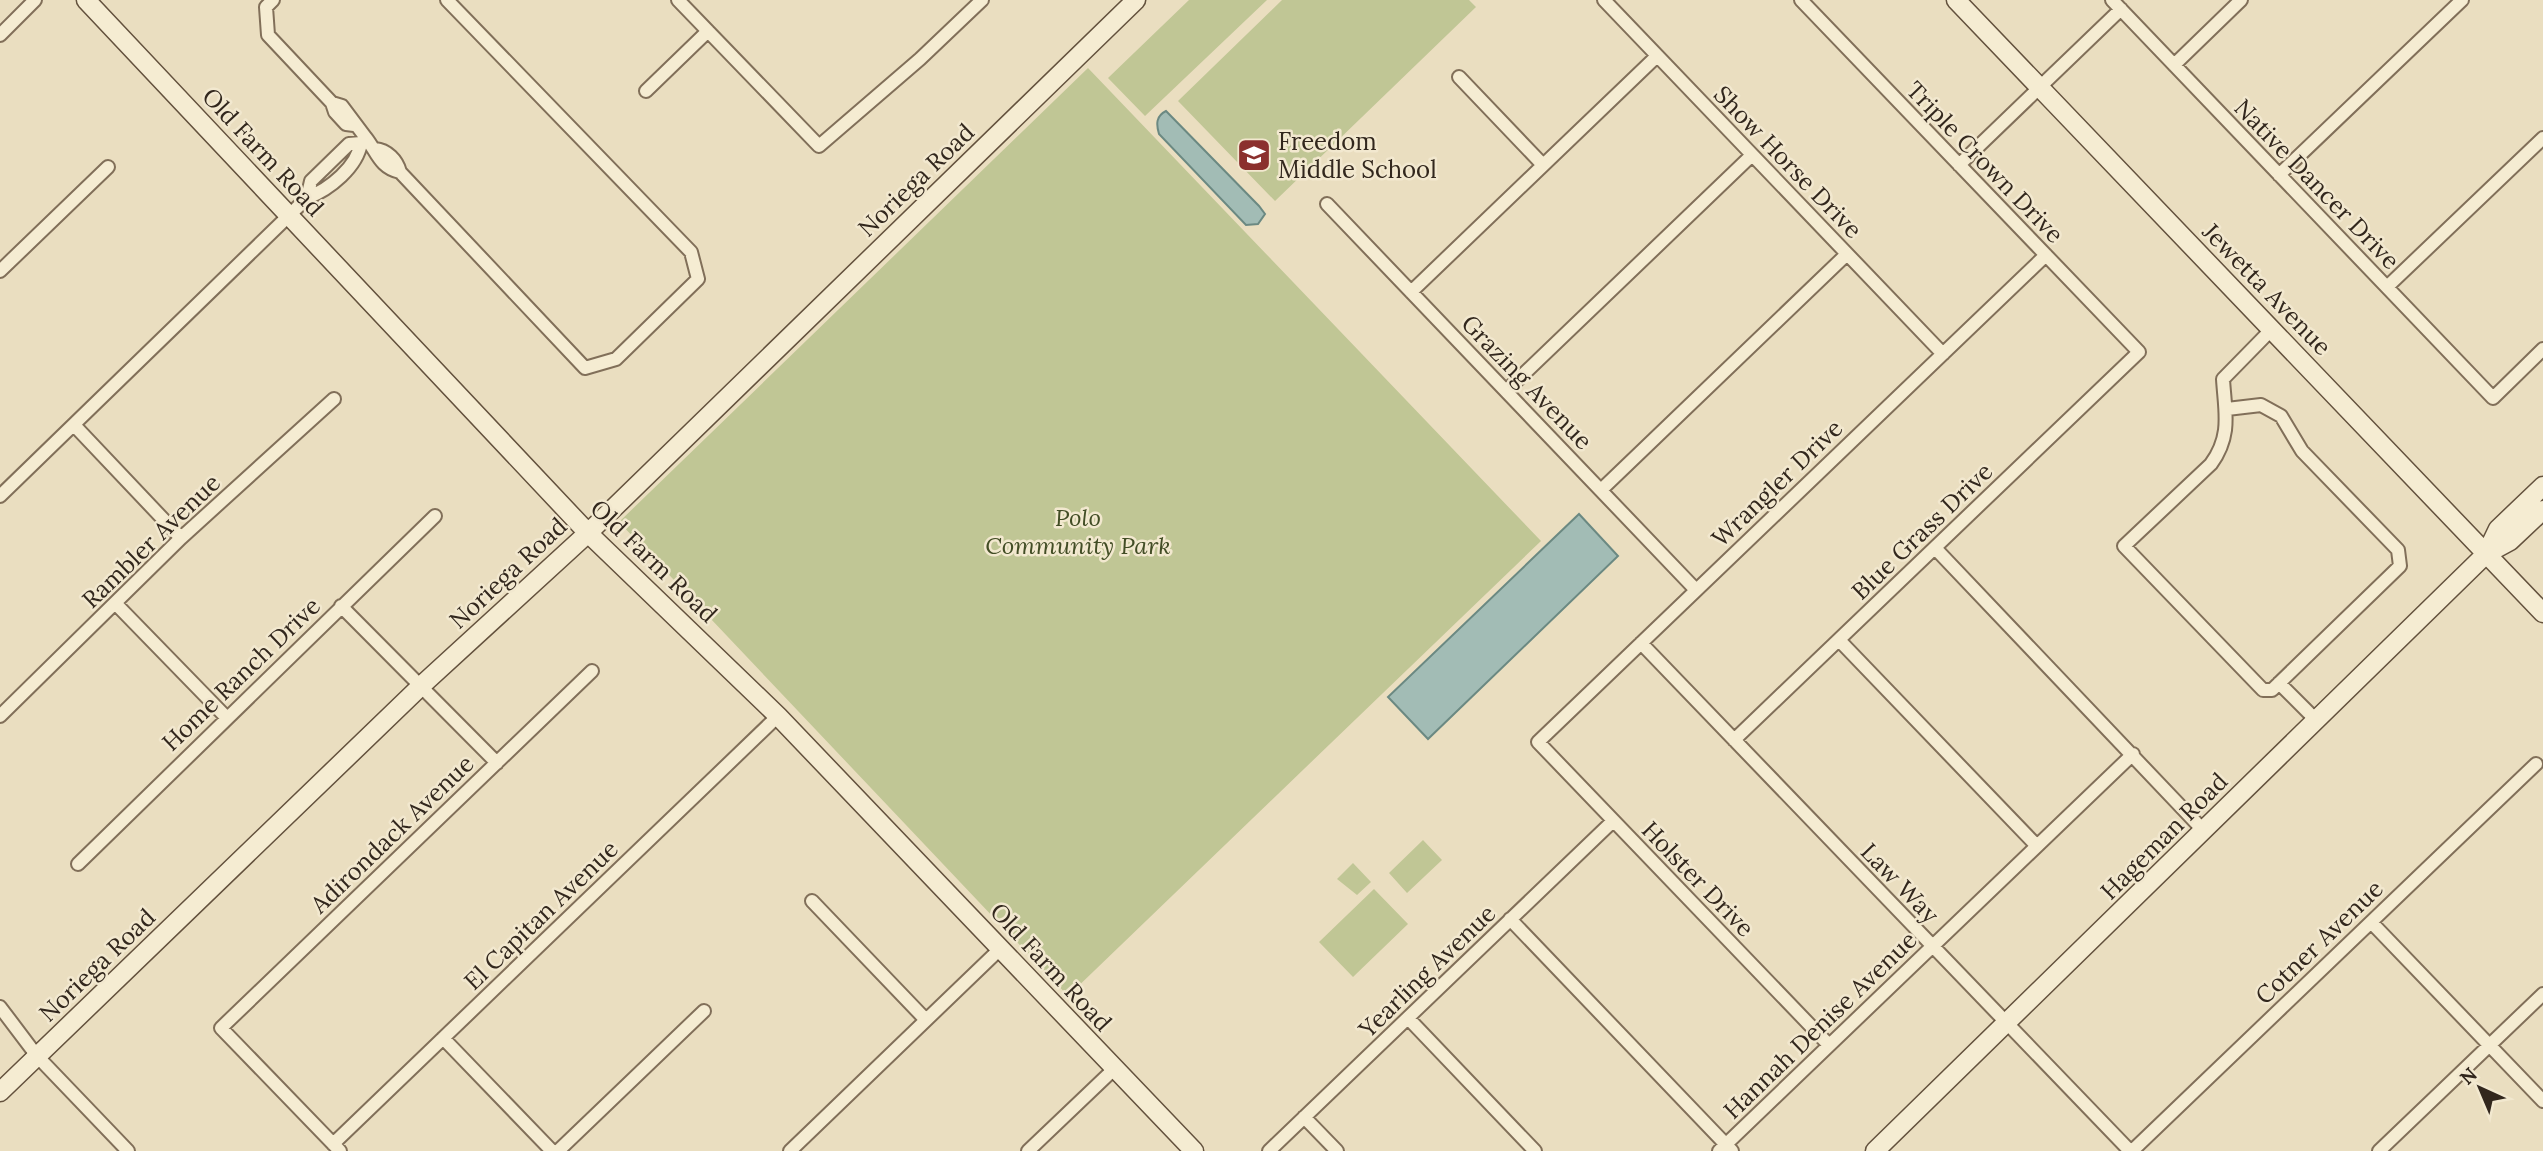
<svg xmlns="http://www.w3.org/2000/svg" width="2543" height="1151" font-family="Lora,serif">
<rect width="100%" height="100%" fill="#eadec0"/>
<path fill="#c0c695" d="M1189,0H1267L1145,116L1108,78Z
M1282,0H1469L1476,7L1275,201L1178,101Z
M1088,68L1541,541L1068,996L619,522Z
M1423,840L1442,860L1407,893L1389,873Z
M1353,863L1371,882L1357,895L1337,879Z
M1374,889L1408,924L1353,977L1319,942Z"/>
<path fill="#a2bcb5" stroke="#6b8982" stroke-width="2" d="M1166,111L1259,206L1265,214L1258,224L1246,225L1159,134C1156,124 1156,116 1166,111Z
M1579,514L1618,556L1428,739L1388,697Z"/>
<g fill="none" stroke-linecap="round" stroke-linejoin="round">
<g stroke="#816f59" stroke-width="16">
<path id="street" d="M273,0L266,7L268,35L332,103
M678,0L819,146L920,59L982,0
M1604,0L1943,354
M2112,0L2493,398L2543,349
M0,35L35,0
M2174,65L2241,0
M1459,77L1543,165
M646,91L708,31
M354,125L346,124L335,112L332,103L342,106L366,138
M361,143L366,138C377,152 380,168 400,172C397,160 387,150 375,149
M1959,165L2121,9
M400,172L585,368L616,359L698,279L691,252L447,0
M2279,175L2462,0
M1327,204L1696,590
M0,271L108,167
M2387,287L2543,138
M1411,292L1657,56
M1506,391L1752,155
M2227,409L2261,405L2281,416L2302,451L2398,550L2400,566L2272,690H2263L2124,546L2211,464C2232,435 2225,412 2223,379L2272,329
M74,425L181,538
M1601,490L1847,254
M0,496L307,198C330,189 357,167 361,143L349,144L311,181L307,198
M1935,548L2204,831
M115,603L226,717
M341,606L497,763
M1839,640L2037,846
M1641,643L2130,1151
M2279,683L2316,720
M0,716L181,538L334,399
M1734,740L2139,352L1801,0
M78,864L435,516
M812,901L926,1020
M1510,919L1732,1151
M2371,922L2543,1101
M0,1007L37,1056L128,1151
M1408,1018L1535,1151
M443,1038L552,1151
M1829,1045L1538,742L2046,255
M1304,1117L1337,1151
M333,1144L778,716
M340,1151L221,1028L592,671
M558,1151L704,1011
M790,1151L1001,948
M1028,1151L1113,1070
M1269,1151L1613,821
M1719,1151L2133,754
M2132,1151L2536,764
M2379,1151L2543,994"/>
</g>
<g stroke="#63513d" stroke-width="21">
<path id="secondary" d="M86,0L588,533L778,716L1194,1151
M1956,0L2543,613
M2486,554L2498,529L2543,486
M0,1092L422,685L588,533L1136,0
M1875,1151L2486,554L2510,541L2543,510"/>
</g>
<use href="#street" stroke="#f5ecd2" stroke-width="12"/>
<use href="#secondary" stroke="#f5ecd2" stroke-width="18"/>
</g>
<defs>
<g id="school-square" transform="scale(1.75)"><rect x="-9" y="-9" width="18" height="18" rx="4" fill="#8b302e" stroke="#f2e8cf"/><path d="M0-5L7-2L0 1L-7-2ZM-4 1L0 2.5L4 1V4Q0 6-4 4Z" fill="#fff"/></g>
</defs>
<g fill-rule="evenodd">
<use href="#school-square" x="1254" y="155"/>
</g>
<g text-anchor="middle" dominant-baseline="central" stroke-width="5" stroke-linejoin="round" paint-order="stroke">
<g font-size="24" fill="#32271d" stroke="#f2e8cf" text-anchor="start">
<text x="1278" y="141">Freedom<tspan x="1278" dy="28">Middle School</tspan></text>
</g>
<g font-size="24" fill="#32271d" stroke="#f2e8cf">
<text transform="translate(263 152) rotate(47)">Old Farm Road</text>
<text transform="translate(1788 162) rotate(46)">Show Horse Drive</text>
<text transform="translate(1985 162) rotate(46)">Triple Crown Drive</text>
<text transform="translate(916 180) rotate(-44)">Noriega Road</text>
<text transform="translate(2317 184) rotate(46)">Native Dancer Drive</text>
<text transform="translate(2267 289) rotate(46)">Jewetta Avenue</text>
<text transform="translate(1527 382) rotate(46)">Grazing Avenue</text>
<text transform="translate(1777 483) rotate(-44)">Wrangler Drive</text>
<text transform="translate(1922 531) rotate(-44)">Blue Grass Drive</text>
<text transform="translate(151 541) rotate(-44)">Rambler Avenue</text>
<text transform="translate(654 561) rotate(44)">Old Farm Road</text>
<text transform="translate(508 573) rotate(-43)">Noriega Road</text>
<text transform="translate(241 674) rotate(-44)">Home Ranch Drive</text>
<text transform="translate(392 834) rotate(-44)">Adirondack Avenue</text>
<text transform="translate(2164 836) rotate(-45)">Hageman Road</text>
<text transform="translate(1698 879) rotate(46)">Holster Drive</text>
<text transform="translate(1900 883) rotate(46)">Law Way</text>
<text transform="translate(541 915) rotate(-44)">El Capitan Avenue</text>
<text transform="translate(2319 942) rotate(-44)">Cotner Avenue</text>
<text transform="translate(97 965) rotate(-44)">Noriega Road</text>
<text transform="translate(1051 967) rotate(47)">Old Farm Road</text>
<text transform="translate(1427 971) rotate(-44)">Yearling Avenue</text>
<text transform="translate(1820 1025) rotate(-44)">Hannah Denise Avenue</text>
</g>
<g font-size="24" font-style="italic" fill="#424d25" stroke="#f2e8cf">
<text x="1078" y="517">Polo<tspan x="1078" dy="28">Community Park</tspan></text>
</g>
</g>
<g transform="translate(2480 1088) rotate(316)" stroke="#f2e8cf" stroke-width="5" paint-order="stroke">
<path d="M0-5L12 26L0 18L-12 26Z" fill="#32271d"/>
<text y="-10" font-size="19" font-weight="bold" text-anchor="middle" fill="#32271d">N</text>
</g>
</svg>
